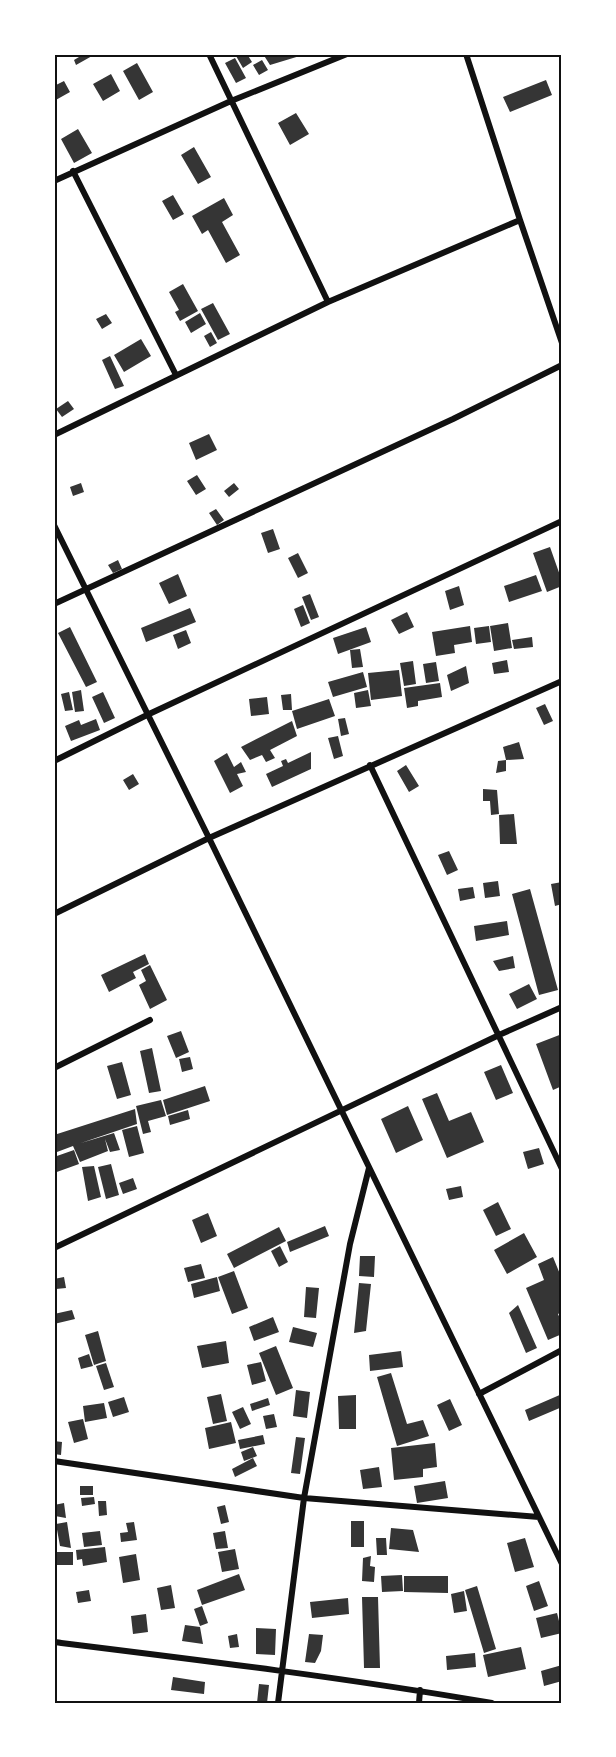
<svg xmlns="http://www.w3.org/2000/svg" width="616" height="1757" font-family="Mulish,sans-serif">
<rect width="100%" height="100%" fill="#fff"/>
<path fill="#353535" d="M84,54H91L92,56L76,65L74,60Z
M240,54H247L252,62L243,68L236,56Z
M263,54H275L276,57L281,54L303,55L270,65Z
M235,58L246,78L236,83L225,63Z
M262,60L268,70L259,75L253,65Z
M137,63L153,92L139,100L123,71Z
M111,74L120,91L103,101L93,84Z
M546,80L552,95L510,112L503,97Z
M64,81L70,92L54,101V86Z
M296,113L309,134L290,145L278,123Z
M78,129L92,153L74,163L61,139Z
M194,147L211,177L198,184L181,155Z
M173,195L184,214L173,220L162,201Z
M224,198L233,215L222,222L240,255L226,263L208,230L202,234L192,216Z
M183,284L198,311L180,321L175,312L179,310L169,292Z
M213,303L230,334L218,340L201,309Z
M200,313L206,324L191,333L185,322Z
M106,314L112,323L102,329L96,319Z
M211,332L217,343L210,347L204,336Z
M141,339L151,356L124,372L114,355Z
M110,356L124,386L115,389L102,360Z
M68,401L74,409L62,417L56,409Z
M209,434L217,450L196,460L189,443Z
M197,475L206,489L196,495L187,481Z
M81,483L84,492L73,496L70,487Z
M234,483L239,489L229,497L224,491Z
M216,509L224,520L217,525L209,513Z
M273,529L280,549L268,553L261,533Z
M550,547L562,581V586L547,592L533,553Z
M298,553L308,573L298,578L288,558Z
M118,560L122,569L113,573L108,565Z
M178,574L187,596L169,604L159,583Z
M536,575L542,591L509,602L504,586Z
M459,586L464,605L450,610L445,591Z
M310,594L319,617L311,620L302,597Z
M303,605L310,623L301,627L294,609Z
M190,608L196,622L146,642L141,628Z
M407,612L414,627L399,634L391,620Z
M508,623L512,648L494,651L490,626Z
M470,626L472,642L454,645L455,653L436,656L432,632Z
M489,626L491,642L476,644L474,628Z
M70,627L97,682L86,687L58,633Z
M366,627L371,642L338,654L333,638Z
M186,630L191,643L178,649L173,635Z
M532,637L533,647L514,649L512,640Z
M360,649L363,667L352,668L350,650Z
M507,660L509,672L494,674L492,663Z
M413,661L416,684L404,686L400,663Z
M436,662L439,681L426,683L423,664Z
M466,666L469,683L451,691L447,675Z
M399,670L402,696L371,700L368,673Z
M363,672L367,687L333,697L328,682Z
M440,683L442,697L418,701V706L407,708L404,688Z
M81,690L84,711L75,712L72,692Z
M368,690L371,706L356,708L354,693Z
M69,692L73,710L65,711L61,694Z
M103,692L115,718L104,723L92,697Z
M291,694L292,710H283L281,695Z
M267,697L269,714L251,716L249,699Z
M329,699L335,716L297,729L292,711Z
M545,704L553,721L544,725L536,708Z
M345,718L349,734L341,736L338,719Z
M96,719L100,730L71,741L65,726L79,720L81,725Z
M292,721L297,736L270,750L275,758L266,762L262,755L250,760L241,747Z
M338,736L343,756L334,759L328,738Z
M519,742L524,759L506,760V771L496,773L498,761L506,760L503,747Z
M311,752V769L272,787L266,774L283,766L281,761L286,759L288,763Z
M227,753L234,767L241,762L246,772L237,774L243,786L230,793L214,761Z
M406,765L419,786L409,792L397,771Z
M133,774L139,784L129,790L123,780Z
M483,789L497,790L499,814L491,815L490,801H483Z
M514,814L517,844H500L499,815Z
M449,851L458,870L447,875L438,855Z
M498,881L500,896L485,898L483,883Z
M562,882V904L555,906L551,884Z
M473,887L475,898L460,901L458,889Z
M530,889L558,990L539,995L512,894Z
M507,921L509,935L476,941L474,926Z
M145,954L149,964L133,972L136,978L109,992L101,975Z
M513,956L515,968L499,971L493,961Z
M150,965L167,1000L150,1009L139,985L146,981L141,970Z
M529,984L537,999L517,1009L509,994Z
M181,1031L189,1052L176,1058L167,1036Z
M562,1034V1086L553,1090L536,1044Z
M152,1048L161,1091L149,1093L140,1051Z
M190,1057L193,1069L182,1072L179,1059Z
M122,1062L131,1095L117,1099L107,1066Z
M501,1065L513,1093L496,1100L484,1072Z
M205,1086L210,1101L167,1115L163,1100Z
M437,1093L449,1121L471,1112L484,1142L447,1158L422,1099Z
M161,1100L166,1116L148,1121L151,1132L143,1134L136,1106Z
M408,1106L423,1140L396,1153L381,1119Z
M135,1109L137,1124L81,1143L114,1133L120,1150L110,1152L105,1139L108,1151L80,1162L73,1146L57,1152L54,1135Z
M188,1110L190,1119L170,1125L168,1116Z
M137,1126L144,1153L129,1157L122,1130Z
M539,1148L544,1164L528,1169L523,1152Z
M74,1150L79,1164L54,1173V1157Z
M111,1164L119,1195L106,1199L98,1167Z
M94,1166L101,1197L88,1201L82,1167Z
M133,1178L137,1189L123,1194L119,1183Z
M461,1186L463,1197L449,1200L446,1189Z
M498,1202L511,1229L496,1236L483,1210Z
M208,1213L217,1236L201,1243L192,1220Z
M325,1226L329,1236L290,1252L287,1242Z
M279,1227L286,1241L234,1268L227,1254Z
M524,1233L537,1257L507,1274L494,1250Z
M280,1246L288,1262L279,1267L271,1251Z
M360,1256H375L374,1277L359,1276Z
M553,1257L562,1279V1312L558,1314L562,1323V1334L548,1340L526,1288L544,1280L538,1264Z
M201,1264L205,1278L188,1282L184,1268Z
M234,1271L248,1308L232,1314L218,1277Z
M64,1277L66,1288L56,1289L54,1279Z
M217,1277L220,1291L194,1298L191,1284Z
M359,1283L371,1284L366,1331L354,1333Z
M306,1287L319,1288L316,1318L304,1317Z
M518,1305L537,1348L526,1353L509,1313Z
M72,1310L75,1319L54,1324V1314Z
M273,1317L279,1332L254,1341L249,1327Z
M293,1327L317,1333L313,1347L289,1342Z
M98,1331L106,1361L94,1365L85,1335Z
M226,1341L229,1363L202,1368L197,1346Z
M276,1346L293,1388L276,1395L259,1353Z
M401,1351L403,1367L370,1371L369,1355Z
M89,1354L93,1366L81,1369L78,1358Z
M261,1362L266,1381L252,1385L247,1365Z
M106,1363L114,1387L104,1390L96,1366Z
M391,1373L407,1424L423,1420L429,1436L397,1446L377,1377Z
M296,1390L310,1392L307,1418L293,1416Z
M221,1394L227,1421L213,1424L207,1397Z
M562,1394V1407L529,1421L525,1410Z
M356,1395V1429H339L338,1396Z
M124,1397L129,1412L113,1417L108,1402Z
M268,1398L270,1405L252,1411L250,1404Z
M450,1399L462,1425L449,1431L437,1405Z
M104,1403L107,1418L85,1422L83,1406Z
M243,1407L251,1424L240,1429L232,1412Z
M274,1414L277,1427L266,1429L263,1416Z
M83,1419L88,1439L74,1443L68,1422Z
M231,1422L236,1443L209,1449L205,1428Z
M263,1435L265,1444L240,1449L238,1440Z
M296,1437L305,1438L300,1474L291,1473Z
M54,1441L62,1442L61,1455L54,1454Z
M435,1443L437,1467L423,1469V1477L394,1480L391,1448Z
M253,1447L257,1456L244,1461L241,1452Z
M253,1458L257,1466L235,1477L232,1469Z
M379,1467L382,1487L363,1489L360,1470Z
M445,1481L448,1498L417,1503L414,1486Z
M80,1486H93V1495H80Z
M94,1497L95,1504L82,1506L81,1498Z
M98,1501H106L107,1515L99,1516Z
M64,1503L66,1518L55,1516L54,1505Z
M225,1505L229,1522L221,1524L217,1507Z
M351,1521H364V1547H351Z
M67,1522L71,1548L60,1546L56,1524Z
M134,1522L137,1540L121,1542L120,1533L128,1532L126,1523Z
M391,1528L413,1530L419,1552L389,1549Z
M100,1531L102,1545L84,1547L82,1533Z
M225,1531L228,1548L216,1549L213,1533Z
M376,1538H386L387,1555H377Z
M525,1538L534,1567L515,1572L507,1543Z
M105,1547L107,1562L83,1566L82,1559L77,1560L76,1550Z
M235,1549L239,1569L222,1572L218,1552Z
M56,1552H73V1565H56Z
M136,1554L140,1580L123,1583L119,1557Z
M371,1556L370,1566L375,1567L374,1582L362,1581L363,1558Z
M239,1574L245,1590L202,1605L197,1590Z
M402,1575L403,1591L382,1592L381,1576Z
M404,1576H448V1593L404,1592Z
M539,1581L548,1606L534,1611L526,1586Z
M171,1585L175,1608L161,1610L157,1588Z
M477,1586L496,1649L484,1653L465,1590Z
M89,1590L91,1601L78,1603L76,1592Z
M464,1591L467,1611L454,1613L451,1594Z
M362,1597H378L380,1668H364Z
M348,1598L349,1614L312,1618L310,1602Z
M202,1606L208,1623L200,1626L194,1609Z
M557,1613L562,1633L541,1638L536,1618Z
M146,1614L148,1632L133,1634L131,1616Z
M185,1625L200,1627L203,1644L182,1641Z
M256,1628L276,1629L275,1655L256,1654Z
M237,1634L239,1647L230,1648L228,1636Z
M309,1634L323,1635L321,1651L315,1663L305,1662Z
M521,1647L526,1669L488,1677L483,1655Z
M475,1653L476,1667L447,1670L446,1656Z
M562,1665V1681L544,1686L541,1671Z
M173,1677L205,1682L204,1694L171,1690Z
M259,1684L269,1685L267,1703H257Z"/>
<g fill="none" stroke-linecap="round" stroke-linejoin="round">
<path stroke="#111" stroke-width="6" d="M209,54L328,302
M466,54L520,220L562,343
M73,171L176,375
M54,181L231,101L347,54
M54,435L328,302L520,220
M54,525L209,838L562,1564
M54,604L453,419L562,365
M54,761L147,715L562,521
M370,765L562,1169
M54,914L209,838L562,681
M54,1068L150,1020
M54,1248L499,1035L562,1007
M479,1394L562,1350
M54,1461L304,1498L539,1517
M54,1642C200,1660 347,1678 492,1703
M278,1703L304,1498L350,1244L369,1168
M419,1703L420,1690"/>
</g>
<rect width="616" height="1757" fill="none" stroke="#ffffff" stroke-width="111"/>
<rect x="56" y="56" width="504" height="1646" fill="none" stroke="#111" stroke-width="2"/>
</svg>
